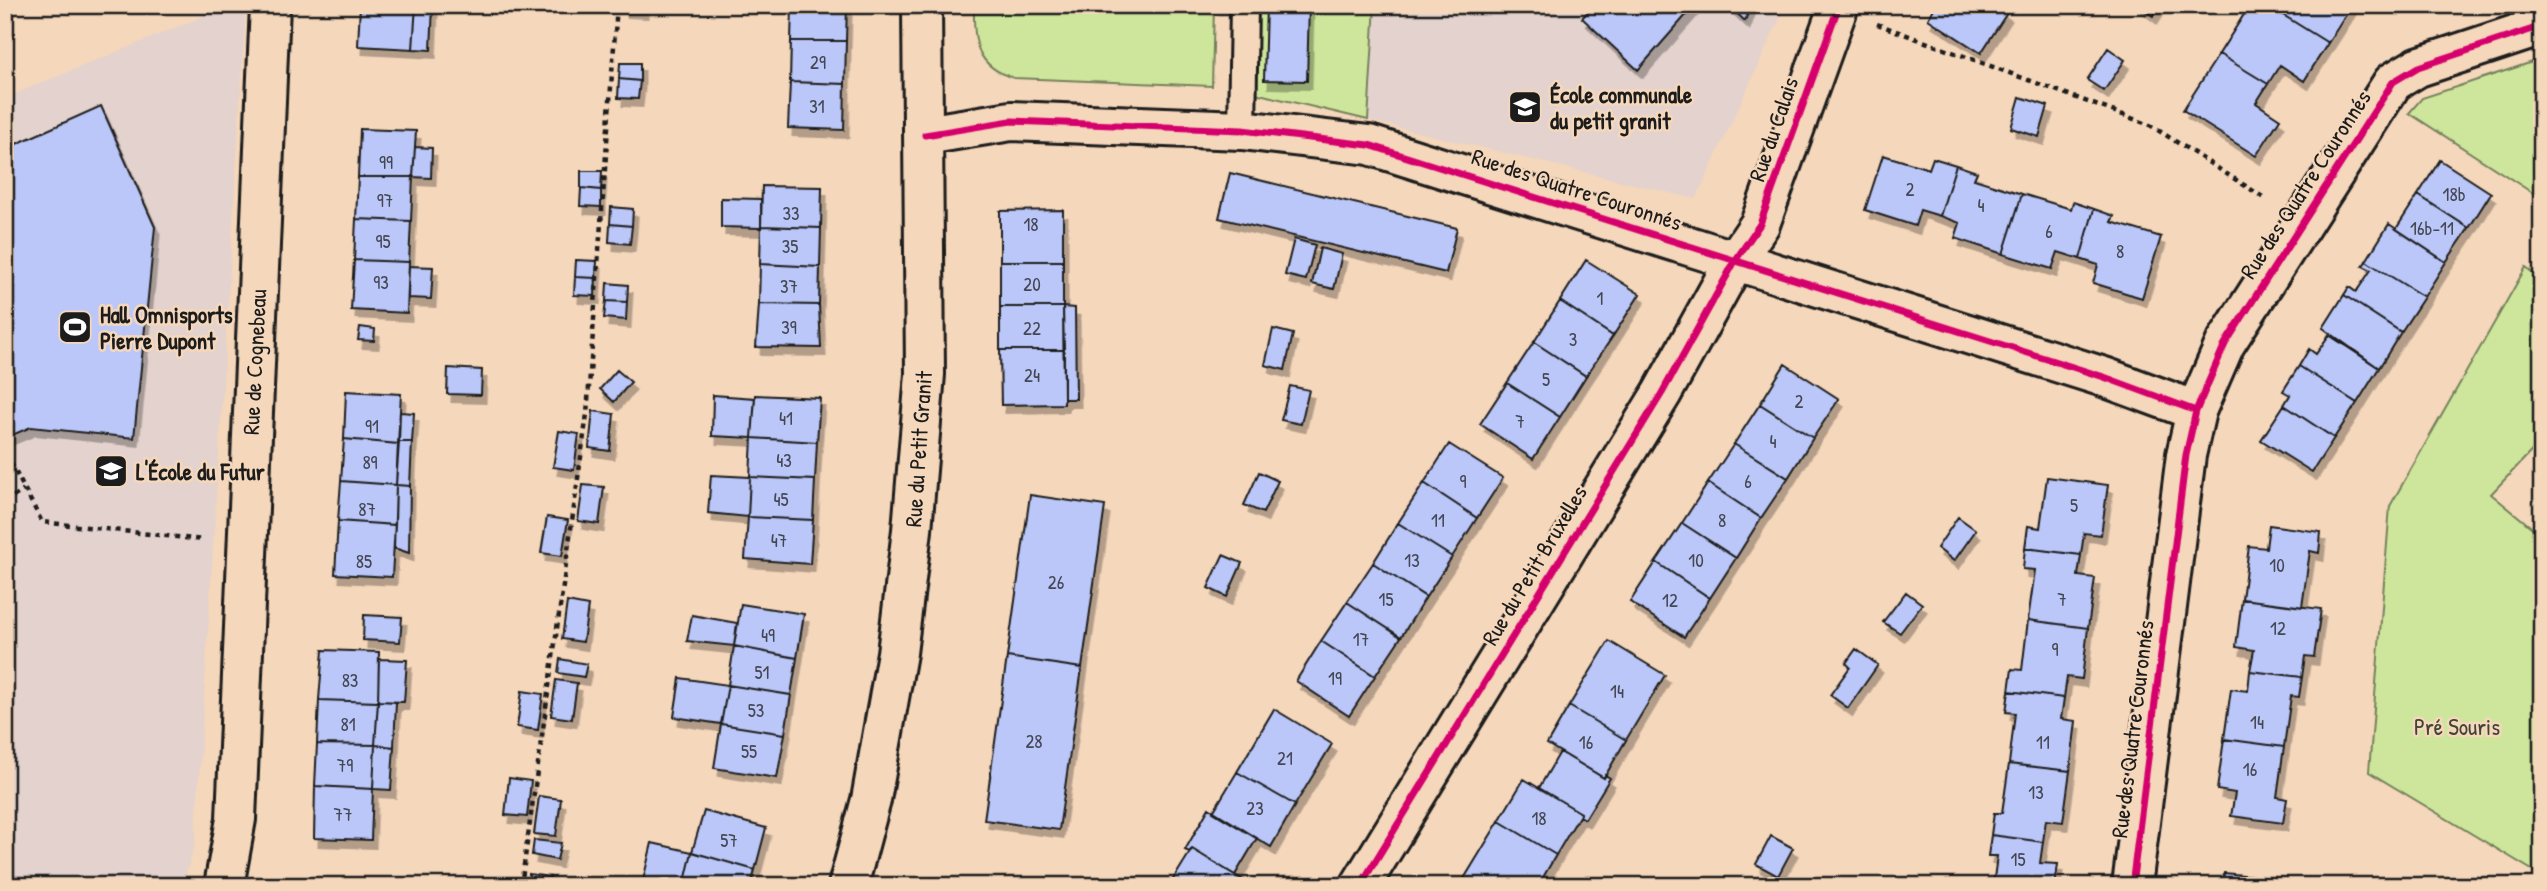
<svg xmlns="http://www.w3.org/2000/svg" width="2547" height="891" font-family="'Patrick Hand',sans-serif">
<defs>
<filter id="shadow"><feDropShadow dx="4.5" dy="8" stdDeviation="0" flood-color="#0004"/></filter>
</defs>
<rect width="100%" height="100%" fill="#f5d7bb"/>
<filter id="ink" filterUnits="userSpaceOnUse"><feTurbulence type="fractalNoise" baseFrequency=".0143" numOctaves="2"/><feDisplacementMap in="SourceGraphic" scale="14" xChannelSelector="R" yChannelSelector="G"/><feConvolveMatrix kernelMatrix="1 2 1 2 8 2 1 2 1" color-interpolation-filters="sRGB"/></filter>
<g filter="url(#ink)">
<path fill="#e3d2cd" d="M231,5H246L195,844L182,886H32L5,874V98Z
M1257,5H1786L1696,199L1255,93Z"/>
<path fill="#cee69b" stroke="#75815c" stroke-width="2" d="M974,5H1214L1212,86L1014,78C976,67 973,42 974,5Z
M1257,5H1375L1368,120L1255,93Z
M2542,59V199L2409,113L2422,98Z
M2526,267L2542,281V440L2491,494L2542,536V876L2369,772L2390,506Z"/>
<path fill="#bac7f8" stroke="#1c1c1c" stroke-width="2" filter="url(#shadow)" d="M360,5H416L413,49L358,46Z
M416,5H433L431,50L413,49Z
M623,5H644L643,10L623,9Z
M792,5H847L846,41H791Z
M1266,5H1309L1307,81L1264,80Z
M1594,5H1695L1638,70L1582,18Z
M1728,5H1751L1745,21Z
M1936,5H1994L2007,13L1981,53L1928,19Z
M2138,5H2160L2153,16Z
M2250,5H2267L2328,43L2304,81L2280,65L2268,84L2219,54Z
M2267,5H2349L2351,7L2328,43Z
M791,41H846L845,84L790,82Z
M2108,48L2125,60L2104,91L2087,80Z
M2219,54L2268,84L2256,103L2280,119L2256,156L2183,110Z
M620,63H640V81L619,79Z
M619,79L640,81L638,99L618,98Z
M790,82L845,84L844,130L788,128Z
M2020,97L2048,106L2039,137L2011,128Z
M101,106L155,227L134,438L31,427L5,438V149Z
M360,129L416,131L413,177H358Z
M415,147L432,148L431,178L413,177Z
M1883,155L1929,169L1933,158L1956,165L1940,216L1920,210L1915,226L1865,210Z
M2440,160L2491,193L2469,228L2418,195Z
M1956,165L1977,172L1974,179L2022,194L2003,254L1955,238L1960,223L1940,216Z
M581,171H602L601,190L581,188Z
M1230,173L1457,228L1446,273L1219,218Z
M358,177H413L411,221L356,219Z
M762,186L822,187L821,228L761,226Z
M581,188L601,190V207L580,206Z
M2022,194L2071,209L2073,202L2094,209L2080,259L2058,252L2052,269L2003,254Z
M2418,195L2469,228L2446,262L2396,229Z
M721,198L761,199V228L721,227Z
M611,207L633,209L632,226L610,224Z
M2094,209L2114,216L2111,222L2161,237L2142,298L2093,283L2098,265L2080,259Z
M1063,210V261H1000V211Z
M356,219L411,221L409,262L354,260Z
M610,224L632,226L630,244L609,242Z
M2389,224L2446,262L2424,297L2366,261Z
M761,226L821,228L820,267L760,264Z
M1294,239L1315,245L1306,280L1285,275Z
M1320,248L1342,254L1334,289L1312,284Z
M354,260L409,262L407,313L351,310Z
M576,260L597,261L596,278L575,277Z
M1586,260L1640,294L1613,336L1560,301Z
M1000,261H1063V307H1000Z
M2366,261L2424,297L2401,332L2344,295L2349,287L2356,292L2371,270L2363,266Z
M760,264L820,267L819,305L759,304Z
M409,266L433,267L431,299L408,298Z
M575,277L596,278L595,296L574,295Z
M607,283L628,285L627,302L606,301Z
M2344,295L2401,332L2379,368L2323,328Z
M606,301L627,302L626,320L604,318Z
M1560,301L1613,336L1586,376L1534,342Z
M759,304L819,305L821,348L756,347Z
M1000,307H1063L1064,350H1000Z
M1063,307L1075,308L1076,399H1064Z
M360,327L375,329L374,341L358,340Z
M1273,329L1293,334L1285,370L1265,365Z
M2329,335L2379,368L2357,403L2299,366L2309,349L2316,354Z
M1534,342L1586,376L1560,417L1507,383Z
M1000,350H1064V404L1001,405Z
M1785,364L1839,399L1813,438L1760,404Z
M2299,366L2357,403L2334,438L2284,405L2290,395L2283,391Z
M448,368L482,370L481,395L447,394Z
M617,370L631,382L614,402L600,389Z
M1507,383L1560,417L1533,459L1480,424Z
M1290,386L1309,390L1301,424L1281,420Z
M346,391L401,394L398,444L344,439Z
M713,395L755,398L752,438L712,436Z
M755,395L820,398L817,442L752,438Z
M1760,404L1813,438L1788,478L1734,444Z
M2284,405L2334,438L2312,472L2261,440Z
M593,411L614,414L610,451L589,448Z
M400,412L414,413L412,442H399Z
M559,431L579,434L574,470L553,467Z
M752,438L817,442L815,480L750,477Z
M344,439L398,444L396,485L341,481Z
M399,442H412L410,486L396,485Z
M1449,444L1503,478L1477,518L1424,483Z
M1734,444L1788,478L1761,518L1708,483Z
M1259,472L1278,481L1263,513L1244,505Z
M711,475L750,477L748,517L708,513Z
M750,477L815,480L813,520L748,517Z
M2047,477L2108,485L2101,535L2084,533L2081,555L2025,548L2028,526L2040,528Z
M341,481L396,485L395,525L338,521Z
M1424,483L1477,518L1452,557L1398,523Z
M1708,483L1761,518L1736,558L1682,523Z
M396,485L410,486L409,553L394,548Z
M583,485L604,487L599,524L578,521Z
M1030,495L1105,506L1082,668L1007,657Z
M547,517L568,520L562,556L541,553Z
M748,517L813,520L810,564L745,559Z
M1958,517L1976,530L1954,561L1937,548Z
M338,521L395,525L392,577L335,574Z
M1398,523L1452,557L1426,597L1373,563Z
M1682,523L1736,558L1710,598L1656,562Z
M2269,525L2321,532L2319,553L2310,551L2302,607L2242,599L2249,546L2266,548Z
M2025,548L2081,555L2078,576L2095,578L2088,628L2028,620L2035,570L2023,569Z
M1223,555L1242,563L1227,597L1208,588Z
M1656,562L1710,598L1684,637L1630,602Z
M1373,563L1426,597L1401,637L1347,602Z
M1906,592L1922,604L1900,633L1883,622Z
M2242,599L2321,609L2314,657L2305,656L2302,677L2250,671L2254,650L2236,647Z
M567,602L588,606L583,642L562,639Z
M1347,602L1401,637L1375,676L1321,641Z
M741,604L804,614L797,658L734,646Z
M364,615L402,617L400,642L363,640Z
M692,615L737,623L734,646L687,641Z
M2028,620L2088,628L2082,679L2067,677L2064,698L2009,691L2012,669L2022,670Z
M1321,641L1375,676L1349,716L1296,681Z
M1609,641L1665,675L1626,740L1569,706Z
M734,646L797,658L791,695L728,685Z
M1856,649L1878,665L1848,708L1830,695L1850,667L1846,663Z
M323,650L379,652L378,702L319,700Z
M1007,657L1082,668L1059,830L984,820Z
M379,659L407,660L404,702L378,701Z
M560,659L587,664L584,677L558,673Z
M2250,671L2302,677L2299,697L2291,696L2284,747L2224,739L2231,689L2248,691Z
M680,678L728,685L721,724L674,717Z
M556,680L577,683L572,719L551,716Z
M728,685L791,695L785,734L721,724Z
M522,691L543,694L538,730L517,727Z
M2009,691L2064,698L2061,719L2076,721L2070,771L2009,764L2015,713L2006,712Z
M319,700L378,702L375,745L317,744Z
M378,701L396,702L394,747L375,745Z
M1569,706L1626,740L1604,778L1547,744Z
M1274,709L1332,744L1295,805L1237,772Z
M721,724L785,734L777,778L714,768Z
M2224,739L2284,747L2277,797L2287,799L2283,823L2231,816L2235,793L2217,790Z
M317,744L375,745L373,789L315,786Z
M375,745L394,747L391,790L373,789Z
M1560,752L1604,778L1605,775L1610,778L1585,819L1580,816L1581,813L1539,788Z
M2009,764L2070,771L2063,822L2046,820L2043,842L1991,835L1994,813H2002Z
M1237,772L1295,805L1271,847L1213,812Z
M509,778L531,781L527,817L505,815Z
M1524,779L1581,813L1556,855L1499,821Z
M315,786L373,789L371,840L314,838Z
M539,796L561,799L556,836L534,834Z
M1209,808L1257,838L1235,875L1192,849L1189,852L1185,850Z
M704,811L766,828L755,870L692,852Z
M1499,821L1556,855L1538,886H1468L1462,882Z
M1991,835L2043,842L2040,863L2058,864L2055,886H1993L1997,856H1988Z
M1771,836L1793,848L1778,876L1756,864Z
M534,840L561,843L557,860L532,855Z
M652,843L692,852L684,886H660L643,880Z
M1192,849L1248,883L1246,886H1169Z
M692,852L755,870L751,886H684Z
M2224,873L2281,879L2280,886H2223Z
M529,874L550,877L549,886H528Z"/>
<g fill="none" stroke-linecap="round" stroke-linejoin="round">
<g stroke="#1c1c1c" stroke-width="32">
<path id="lane" d="M1242,130L1244,5"/>
</g>
<g stroke="#1c1c1c" stroke-width="44">
<path id="street" d="M925,135L1011,121L1242,130L1369,145L2104,377L2196,411
M224,886L236,819L270,5
M848,886L871,800L897,653L912,530L925,374L922,5
M1360,886L1662,393L1735,261L1760,224L1839,5
M2132,886L2186,455L2196,411L2225,344L2393,82L2418,67L2542,26"/>
</g>
<path stroke="#1c1c1c" stroke-width="4.5" stroke-dasharray="5 5" stroke-linecap="butt" d="M1877,24L2150,125L2266,199
M6,454L42,522L203,540
M5,502L24,490
M521,886L587,414L617,5"/>
<use href="#lane" stroke="#f5d7bb" stroke-width="26"/>
<use href="#street" stroke="#f5d7bb" stroke-width="38"/>
<g stroke="#f5d7bb" stroke-width="11">
<path id="cycleway" d="M925,135L1011,121L1242,130L1369,145L2104,377L2196,411
M1360,886L1662,393L1735,261L1760,224L1839,5
M2132,886L2186,455L2196,411L2225,344L2393,82L2418,67L2542,26"/>
</g>
<use href="#cycleway" stroke="#d6006c" stroke-width="7"/>
</g>
</g>
<defs>
<g id="school-square" transform="scale(1.75)"><rect x="-9" y="-9" width="18" height="18" rx="4" fill="#1c1c1c" stroke="#f5d7bb"/><path d="M0-5L7-2L0 1L-7-2ZM-4 1L0 2.5L4 1V4Q0 6-4 4Z" fill="#fff"/></g>
<g id="stadium-square" transform="scale(1.75)"><rect x="-9" y="-9" width="18" height="18" rx="4" fill="#1c1c1c" stroke="#f5d7bb"/><path d="M0-5a6.5 5 0 1 0 0 10a6.5 5 0 1 0 0-10ZM-3.5-1.8h7v3.6h-7Z" fill="#fff"/></g>
</defs>
<g fill-rule="evenodd">
<use href="#school-square" x="1525" y="107"/>
<use href="#stadium-square" x="75" y="327"/>
<use href="#school-square" x="111" y="471"/>
</g>
<g text-anchor="middle" dominant-baseline="central" stroke-width="5" stroke-linejoin="round" paint-order="stroke">
<g font-size="19" fill="#444753">
<text x="818" y="62">29</text>
<text x="817" y="106">31</text>
<text x="386" y="162">99</text>
<text x="1910" y="189">2</text>
<text x="2454" y="194">18b</text>
<text x="385" y="200">97</text>
<text x="1981" y="205">4</text>
<text x="791" y="213">33</text>
<text x="1031" y="224">18</text>
<text x="2432" y="228">16b-11</text>
<text x="2049" y="231">6</text>
<text x="383" y="241">95</text>
<text x="790" y="246">35</text>
<text x="2120" y="251">8</text>
<text x="381" y="282">93</text>
<text x="1032" y="284">20</text>
<text x="789" y="286">37</text>
<text x="1600" y="298">1</text>
<text x="789" y="327">39</text>
<text x="1032" y="328">22</text>
<text x="1573" y="339">3</text>
<text x="1032" y="375">24</text>
<text x="1546" y="379">5</text>
<text x="1799" y="401">2</text>
<text x="786" y="418">41</text>
<text x="1520" y="421">7</text>
<text x="372" y="426">91</text>
<text x="1773" y="441">4</text>
<text x="784" y="460">43</text>
<text x="370" y="462">89</text>
<text x="1463" y="481">9</text>
<text x="1748" y="481">6</text>
<text x="781" y="499">45</text>
<text x="2074" y="505">5</text>
<text x="367" y="509">87</text>
<text x="1438" y="520">11</text>
<text x="1722" y="520">8</text>
<text x="779" y="540">47</text>
<text x="1412" y="560">13</text>
<text x="1696" y="560">10</text>
<text x="364" y="561">85</text>
<text x="2277" y="565">10</text>
<text x="1056" y="582">26</text>
<text x="1386" y="599">15</text>
<text x="2062" y="599">7</text>
<text x="1670" y="600">12</text>
<text x="2278" y="628">12</text>
<text x="768" y="635">49</text>
<text x="1361" y="639">17</text>
<text x="2055" y="649">9</text>
<text x="762" y="672">51</text>
<text x="1335" y="678">19</text>
<text x="350" y="680">83</text>
<text x="1617" y="691">14</text>
<text x="756" y="710">53</text>
<text x="2257" y="722">14</text>
<text x="348" y="724">81</text>
<text x="1034" y="741">28</text>
<text x="1586" y="742">16</text>
<text x="2043" y="742">11</text>
<text x="749" y="751">55</text>
<text x="1285" y="758">21</text>
<text x="345" y="765">79</text>
<text x="2250" y="769">16</text>
<text x="2036" y="792">13</text>
<text x="1255" y="808">23</text>
<text x="343" y="814">77</text>
<text x="1539" y="818">18</text>
<text x="729" y="840">57</text>
<text x="2018" y="859">15</text>
</g>
<g font-size="23" font-weight="bold" fill="#1c1c1c" stroke="#f5d7bb" text-anchor="start">
<text x="1550" y="94">École communale<tspan x="1550" dy="26">du petit granit</tspan></text>
<text x="100" y="314">Hall Omnisports<tspan x="100" dy="26">Pierre Dupont</tspan></text>
<text x="136" y="471">L'École du Futur</text>
</g>
<g font-size="23" fill="#1c1c1c" stroke="#f5d7bb">
<text transform="translate(1773 129) rotate(-71)">Rue du Calais</text>
<text transform="translate(2305 184) rotate(-57)">Rue des Quatre Couronnés</text>
<text transform="translate(1577 189) rotate(18)">Rue des Quatre Couronnés</text>
<text transform="translate(254 362) rotate(-87)">Rue de Cognebeau</text>
<text transform="translate(918 449) rotate(-86)">Rue du Petit Granit</text>
<text transform="translate(1534 565) rotate(-59)">Rue du Petit Bruxelles</text>
<text transform="translate(2132 729) rotate(-83)">Rue des Quatre Couronnés</text>
</g>
<g font-size="23" fill="#404435" stroke="#f5d7bb">
<text x="2457" y="726">Pré Souris</text>
</g>
</g>
<rect width="2547" height="891" fill="none" stroke="#f5d7bb" stroke-width="28"/>
<rect x="14" y="14" width="2519" height="863" fill="none" stroke="#1c1c1c" stroke-width="2.5" filter="url(#ink)"/>
</svg>
